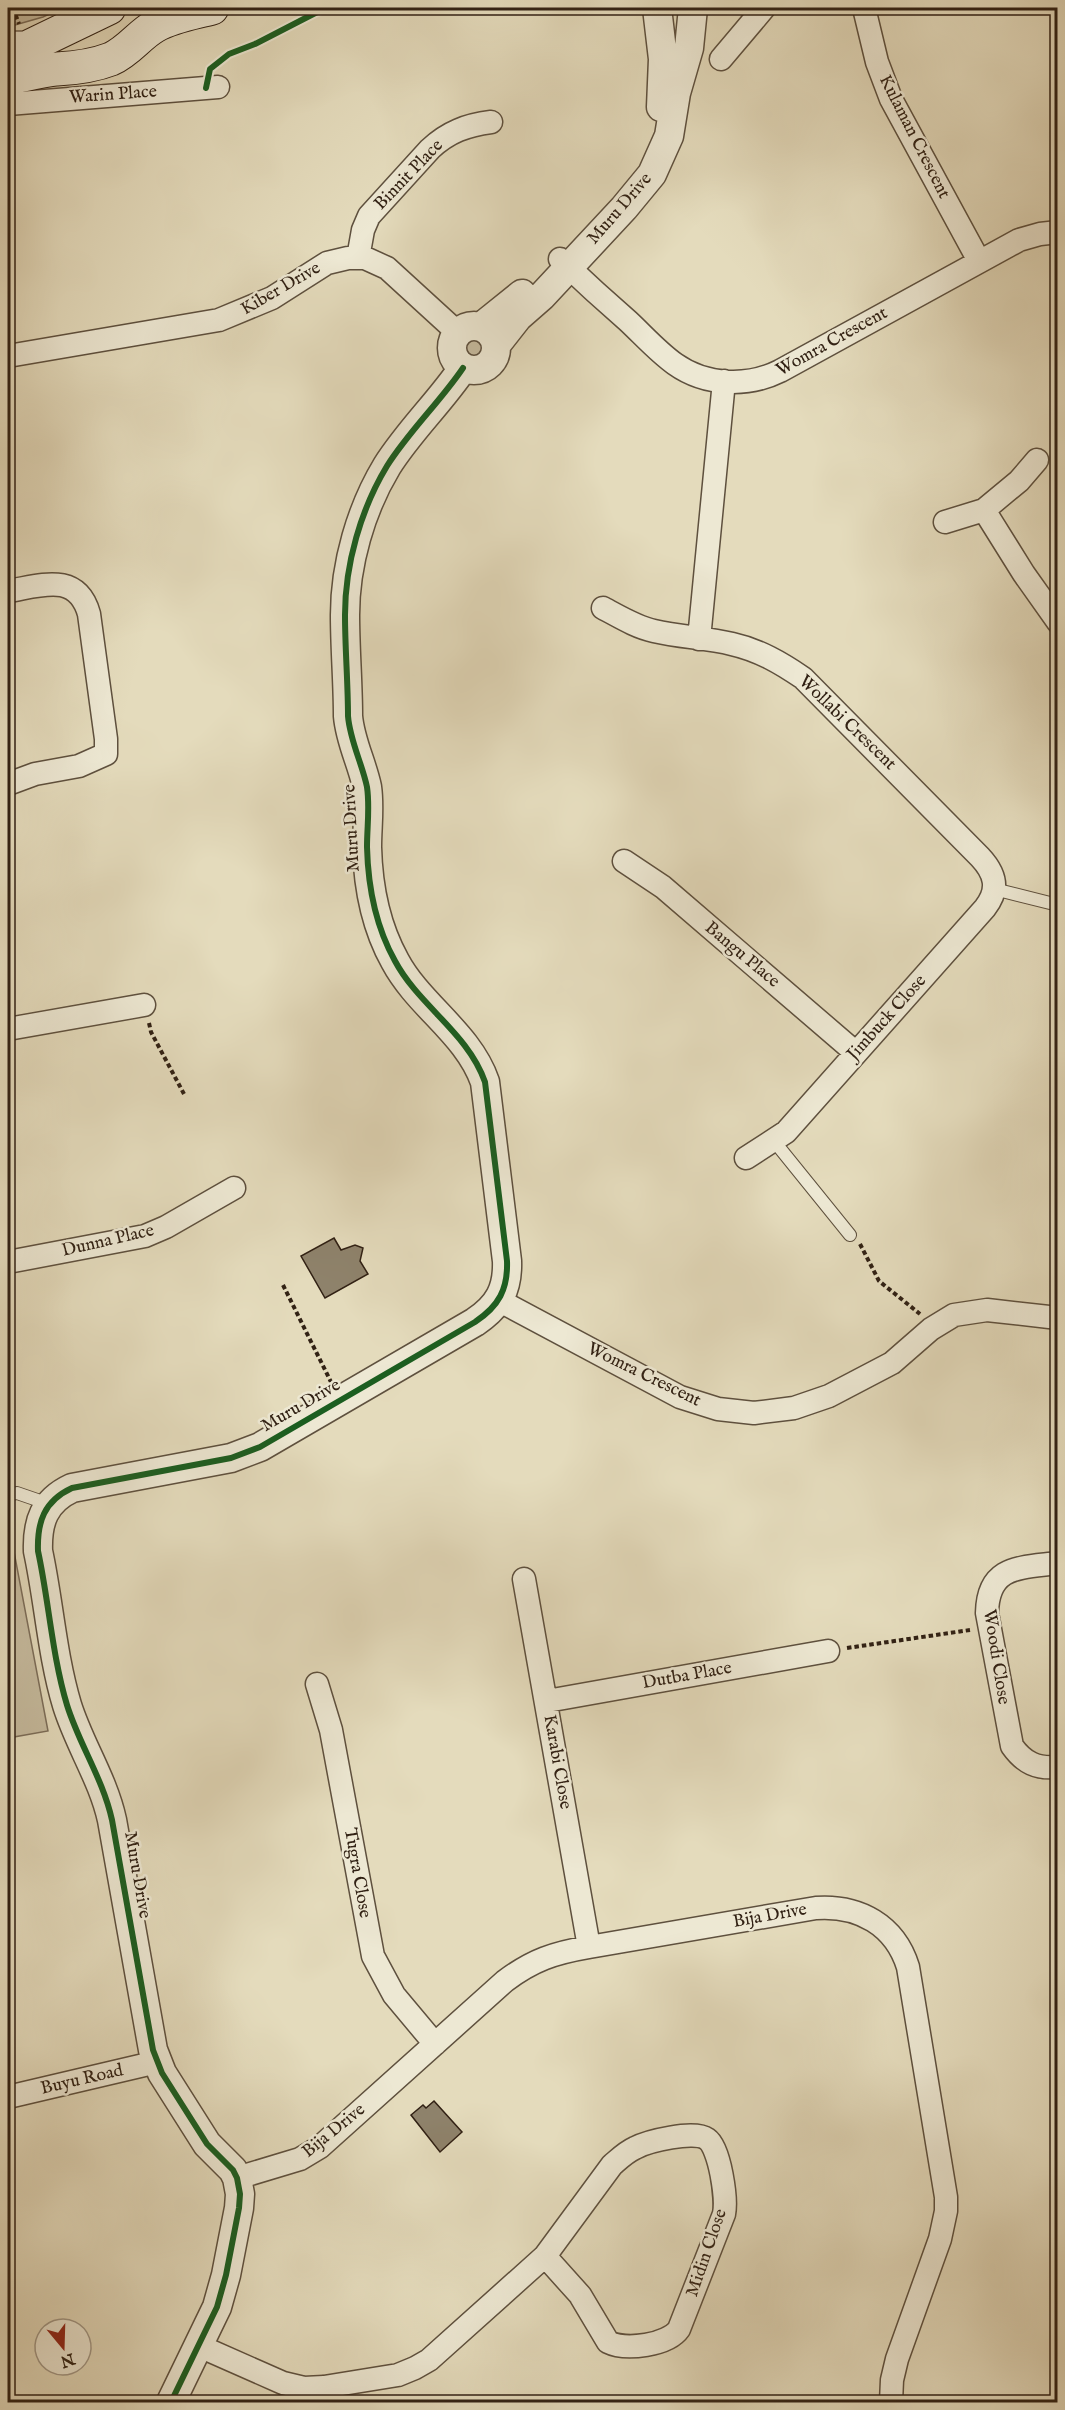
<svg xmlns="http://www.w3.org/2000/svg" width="1065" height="2410" font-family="'IM FELL English',serif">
<rect width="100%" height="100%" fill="#e4dbbc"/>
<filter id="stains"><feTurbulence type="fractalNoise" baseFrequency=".00333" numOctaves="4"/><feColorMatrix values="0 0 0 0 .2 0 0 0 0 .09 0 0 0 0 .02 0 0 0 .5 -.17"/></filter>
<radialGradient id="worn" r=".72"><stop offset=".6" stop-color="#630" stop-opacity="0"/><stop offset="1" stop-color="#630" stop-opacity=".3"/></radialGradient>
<path fill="#c6bb9f" stroke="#7c6e5a" stroke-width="1.5" d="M8,8H62L43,17L8,27Z
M471,333L484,335L486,355L483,358L473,360L463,352L464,338Z
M8,1520L48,1731L8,1738Z"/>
<path fill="#8e826b" stroke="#312114" stroke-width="1.5" d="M334,1238L341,1250L355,1245L363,1248L360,1261L368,1274L325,1298L301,1256Z
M434,2101L462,2132L440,2152L411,2115L423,2105L426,2108Z"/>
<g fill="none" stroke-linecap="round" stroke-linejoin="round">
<g stroke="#5e503e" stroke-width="14">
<path id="service" d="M994,889L1058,905
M774,1141L850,1235
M8,1495L17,1493L49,1504"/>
</g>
<g stroke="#5e503e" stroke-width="25">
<path id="minor" d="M864,8L877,62L891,99L979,261
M721,59L764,8
M8,104L218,87
M358,258L363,230L369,216L430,149C448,132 467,125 491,122
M560,259C582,280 605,301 628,321C643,335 658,352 675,364C706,386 748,387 780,371L1019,240L1040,234L1058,232
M8,356L219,320L272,298L327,263L348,258H365L387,268L457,332
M984,510L1024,574L1058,622
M945,522L984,510L1019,481L1037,460
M8,591C40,586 77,571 89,614L106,739V754L79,766L35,774L8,784
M603,608C620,617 636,627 654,631C680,637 707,638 732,644C759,650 781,663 803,678L980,857C995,873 1000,889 985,908L786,1132L746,1158
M699,639L724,381
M624,861L663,887L856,1053
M8,1029L144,1005
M8,1262L145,1236L166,1227L234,1188
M500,1301L680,1397L718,1409L754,1413L794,1408L829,1396L892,1363L931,1329L954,1315L987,1310L1058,1318
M1058,1563C1020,1568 988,1565 987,1613L1012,1746C1024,1763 1037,1769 1058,1767
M524,1579L589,1947
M317,1684L331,1730L373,1956L394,1995L435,2044
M547,1701L828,1651
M8,2097L157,2062
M237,2178L300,2159L320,2147L505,1981C533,1960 554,1953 589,1947L816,1908C859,1905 895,1925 908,1967L946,2197V2211L940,2239L897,2359L892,2380L891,2402
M197,2345L283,2383L304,2388L324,2387L398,2375L415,2368L429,2360L545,2256L612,2165C619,2159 626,2152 635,2148C648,2141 694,2130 707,2139C720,2148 727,2199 724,2214L679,2329C668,2345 626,2351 608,2342L580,2295L545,2256"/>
</g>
<g stroke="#5e503e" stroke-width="31">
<path id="tertiary" d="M657,8L663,59L661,107
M452 348a22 22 0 1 1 44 0a22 22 0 1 1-44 0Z
M481,327L522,294
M496,345L518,317L542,296L624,208L652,174L669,136L676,93L689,48L693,8
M171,2402L217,2307L226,2275L239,2208L240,2194L237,2178L233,2170L207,2144L162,2073L153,2050L112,1820C103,1779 79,1744 67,1705C52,1655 49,1602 38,1551C37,1522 44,1501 72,1488L231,1458L260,1447L475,1322C499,1306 508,1289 507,1261L485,1082C468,1033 419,1006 395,961C376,927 368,886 367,847C367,827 370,807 367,787C362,763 350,741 348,716C348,683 345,649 345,615C345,564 361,509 387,466C409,431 440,402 463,368"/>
</g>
<g stroke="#312114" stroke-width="35">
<path id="secondary" d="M8,48H26L109,8
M8,78C24,75 41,71 57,69C77,68 93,66 111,59C129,51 139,35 155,26C173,16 193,13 212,8"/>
</g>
<path stroke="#312114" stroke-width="4" stroke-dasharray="4.5 3" stroke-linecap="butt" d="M13,8L19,24
M149,1023L151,1032L184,1094
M860,1244L879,1281L920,1314
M283,1285L331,1382
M847,1648L970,1630"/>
<use href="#service" stroke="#ede8d3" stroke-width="12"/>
<use href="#minor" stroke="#ede8d3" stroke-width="22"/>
<use href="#tertiary" stroke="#ede8d3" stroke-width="28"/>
<use href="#secondary" stroke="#ede8d3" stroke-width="33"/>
<g stroke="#ede8d3" stroke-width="10">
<path id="cycleway" d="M206,88L210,69L229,54L255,44L325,8
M171,2402L217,2307L226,2275L239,2208L240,2194L237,2178L233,2170L207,2144L162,2073L153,2050L112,1820C103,1779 79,1744 67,1705C52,1655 49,1602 38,1551C37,1522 44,1501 72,1488L231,1458L260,1447L475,1322C499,1306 508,1289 507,1261L485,1082C468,1033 419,1006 395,961C376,927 368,886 367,847C367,827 370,807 367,787C362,763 350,741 348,716C348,683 345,649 345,615C345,564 361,509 387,466C409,431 440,402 463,368"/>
</g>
<use href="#cycleway" stroke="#1b5e20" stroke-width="6"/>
</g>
<g text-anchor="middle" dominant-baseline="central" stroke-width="5" stroke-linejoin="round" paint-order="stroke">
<g font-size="18" fill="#312114" stroke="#ede8d3">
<text transform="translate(113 95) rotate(-4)">Warin Place</text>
<text transform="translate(914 137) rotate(63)">Kulaman Crescent</text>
<text transform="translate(409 175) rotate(-46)">Binnit Place</text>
<text transform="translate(620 209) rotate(-49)">Muru Drive</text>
<text transform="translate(281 289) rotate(-30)">Kiber Drive</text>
<text transform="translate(832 342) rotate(-29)">Womra Crescent</text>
<text transform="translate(847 723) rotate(44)">Wollabi Crescent</text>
<text transform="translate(352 828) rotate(-93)">Muru Drive</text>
<text transform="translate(742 955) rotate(40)">Bangu Place</text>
<text transform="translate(887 1018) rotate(-48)">Jimbuck Close</text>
<text transform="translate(108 1241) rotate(-13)">Dunna Place</text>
<text transform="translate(644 1375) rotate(26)">Womra Crescent</text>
<text transform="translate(301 1406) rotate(-30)">Muru Drive</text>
<text transform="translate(996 1657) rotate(81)">Woodi Close</text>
<text transform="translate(687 1676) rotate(-10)">Dutba Place</text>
<text transform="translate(557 1762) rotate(80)">Karabi Close</text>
<text transform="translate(357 1873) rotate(80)">Tugra Close</text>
<text transform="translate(137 1875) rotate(80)">Muru Drive</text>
<text transform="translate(770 1916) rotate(-10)">Bija Drive</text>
<text transform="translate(82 2080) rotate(-13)">Buyu Road</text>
<text transform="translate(334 2131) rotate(-39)">Bija Drive</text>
<text transform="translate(707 2253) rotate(-71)">Midin Close</text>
</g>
</g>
<rect width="1065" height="2410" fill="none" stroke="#e4dbbc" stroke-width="30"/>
<rect x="9" y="9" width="1047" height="2392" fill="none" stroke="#312114" stroke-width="3"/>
<rect x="15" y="15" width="1035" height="2380" fill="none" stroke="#312114" stroke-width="1.5"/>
<g transform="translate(63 2347) rotate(161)"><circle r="28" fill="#ede8d3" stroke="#a29887" stroke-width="1.5"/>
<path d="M0-4.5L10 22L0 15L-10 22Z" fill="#8f2418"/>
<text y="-9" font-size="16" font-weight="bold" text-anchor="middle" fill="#312114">N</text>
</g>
<rect width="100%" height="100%" filter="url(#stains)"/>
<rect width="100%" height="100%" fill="url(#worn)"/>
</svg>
